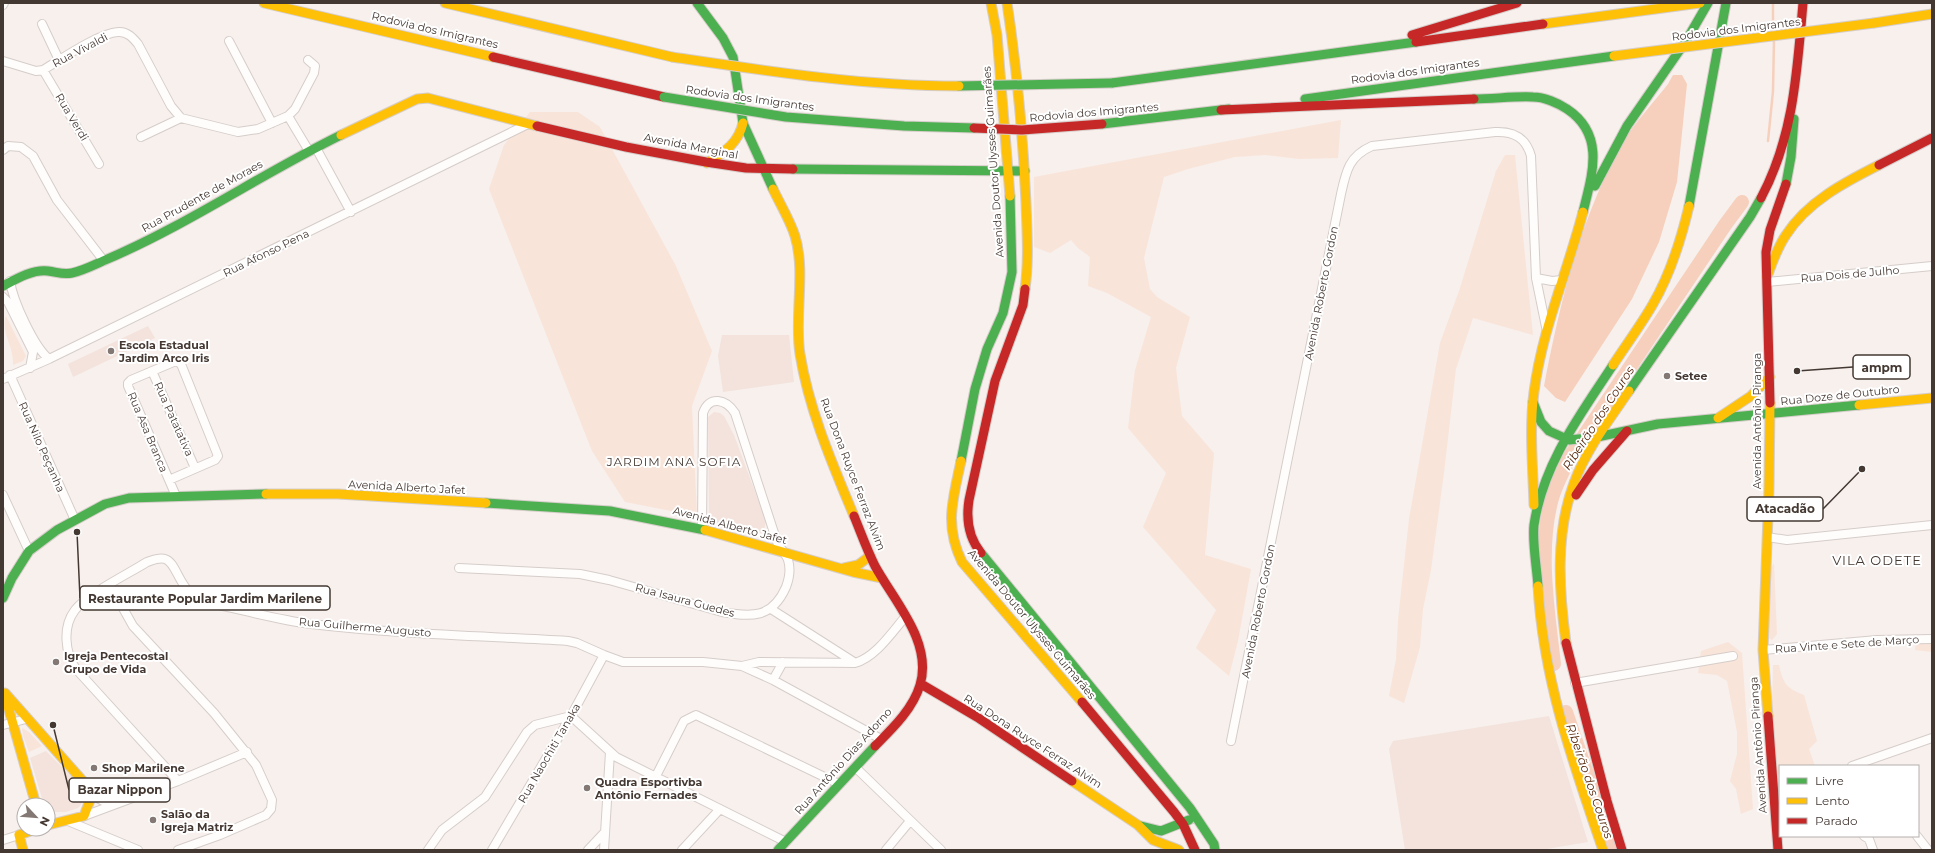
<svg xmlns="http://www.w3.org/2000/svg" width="1935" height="853" font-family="Montserrat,sans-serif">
<rect width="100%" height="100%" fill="#f7f0ed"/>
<path fill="#f3e3dc" d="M148,326L155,338L73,377L68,364Z
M722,335H789L794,382L723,392L718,356Z
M714,412L720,413L724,416L734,435L766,521L764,530L761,533L713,522L709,516L708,417Z
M1549,716L1588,842L1541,850H1405L1389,749L1393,741Z
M46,751L85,790L81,805L78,808L66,812H48V805H44L30,758Z"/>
<path fill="#f9e4d9" d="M530,112H578L600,127L676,266L712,351L692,406L697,516L625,502L592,451L489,189L504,145Z
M1341,120L1338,158L1299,159L1265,155L1235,157L1188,169L1164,177L1144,258L1150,289L1157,297L1190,317L1176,368L1182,416L1214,453L1205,555L1251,569L1238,641L1229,676L1196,648L1216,610L1143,527L1166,473L1128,428L1135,370L1151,317L1107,293L1088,286L1090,257L1078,248L1071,240L1050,253L1034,247V177Z
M1505,155H1515L1533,335L1473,318L1456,369L1444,473L1431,570L1423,609L1420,647L1404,703L1389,696L1396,659L1398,620L1409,519L1440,343L1459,291L1496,171Z
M6,316L26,356L23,361L13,365C14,345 0,332 6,316Z
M1774,563L1777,634L1772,640L1768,638L1771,568Z
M1916,641L1932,642V652L1915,650Z
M1728,642L1742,653L1753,809L1741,814L1736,789L1730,781L1737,754V732L1727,681L1717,675L1698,673L1701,651Z
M1773,665H1779C1783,683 1786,688 1804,695L1817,741L1809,749L1815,766H1780V777L1777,772L1772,708Z
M22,728L29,732L42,746L29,752L23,736Z"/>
<path fill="#f6d0bc" d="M1673,75H1682L1687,84L1677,182L1659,242L1632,299L1565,402L1556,398L1544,386C1560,302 1581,214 1625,139C1637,120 1654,102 1668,84Z"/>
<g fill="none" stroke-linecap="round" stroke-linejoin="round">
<path stroke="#f6d0bc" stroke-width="2.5" d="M1773,3V30
M1768,141L1773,91L1774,39"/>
<path stroke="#f6d0bc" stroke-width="14" d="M1554,664C1548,611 1537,547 1553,495C1557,483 1564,470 1569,458L1725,225L1742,202
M1566,712L1613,850"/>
<g stroke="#d6cdc9" stroke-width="10">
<path id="street" d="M3,5L4,3
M42,24L59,60
M229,41L272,123
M3,61L36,71L43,70C60,60 99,33 118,32C127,31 133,38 138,44L171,106L181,118L238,132L258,129L288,116L295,109L314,73L315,66L308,60
M43,70L99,164
M288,116L309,151
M141,137L181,118
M316,148L351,212
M3,150L8,146L21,147L33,156L57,200L104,261
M1536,278L1552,281L1562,280
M10,281C13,301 34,347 49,359
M1767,282L1932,266
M3,297L8,302L33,352L30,368
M152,371L195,468
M10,375L75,520
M3,379L49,359L528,124
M169,480L215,460L218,456L181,364L176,361L131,380L128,383V386L176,496
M3,495L29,551
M1767,537L1787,540L1932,525
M459,568L580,574L609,580L722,612C751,617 772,619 786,587C789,579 791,569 788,560C786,554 780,548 777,542L735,413C726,399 709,395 703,413L702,529
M110,585L133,626L214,713L256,765L272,800L271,809L266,815L220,835L178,850
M771,609L854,662
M1763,650L1877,640L1932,639
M742,666L759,662L855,663C876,657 892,632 906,616
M773,680L783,662
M1575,683L1733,656
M3,725L26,719
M1231,741L1341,194C1346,171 1349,156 1372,146L1495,132C1514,131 1526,138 1531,156L1536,278L1546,327
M1852,766L1932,738
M855,767L941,850
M656,776L684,721L696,715L839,784
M178,781L76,669C65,653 62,627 75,610C87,594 128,574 147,562C153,560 159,557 165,559C179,563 178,597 210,603C243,610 278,620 311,624C396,634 482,636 568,641L577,643L604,655L623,662H703L742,666L773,680L881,739
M92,795L105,802L116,804
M84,816L178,781L247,752
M68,821L138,850
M1864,836L1869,839L1873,850
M1917,836L1928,850
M3,840L19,835
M428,850L442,830L485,797L527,732L535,725L571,716L616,757L786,842
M492,850L571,716L604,655
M588,850L605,832
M604,850L610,752
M682,850L720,809
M886,850L910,821"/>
</g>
<g stroke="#d6cdc9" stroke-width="11">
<path id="fast" d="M697,3L723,38L733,57L743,123L773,189
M1112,83L1416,42
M1305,99L1614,56
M1474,99C1494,99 1514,96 1533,97C1544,97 1558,103 1567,109C1606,135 1592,175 1583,212
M1102,124L1229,109
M793,169L1025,171
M1786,184L1791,157L1794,119
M1595,186L1627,126L1686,41L1708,3
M1689,206L1726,3
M3,286C16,279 33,269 48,271C57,272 63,275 72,273C82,271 94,265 103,261C186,226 261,174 341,135
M1629,391L1750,217L1761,198
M1533,402L1541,422L1549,431L1569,440L1597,437L1658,424L1859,405
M961,461L975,389L987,349L1003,313L1012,272L1010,196
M486,503L610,511L705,530
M981,553L1190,808L1214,844L1215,850
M1538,586C1537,569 1532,542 1534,525C1543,464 1580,415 1613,365
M3,598L12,578L29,551L57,530L105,504L129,498L266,494
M1141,826L1161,831L1189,820
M778,850L875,746"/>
</g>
<g stroke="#d6cdc9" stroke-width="11">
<path id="slow" d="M264,3L493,57
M445,3L672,57
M991,3L997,35L1010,196
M1007,3C1017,69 1023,136 1026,203C1027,232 1029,260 1025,289
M1874,23L1932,14
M1543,24L1700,3
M341,135L417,99L428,98L537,126
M707,163C724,152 738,144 743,123
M773,189C780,204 790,220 795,236C806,272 794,317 800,354C809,410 832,463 854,516
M1767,277C1772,263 1777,248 1786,235C1807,202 1845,182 1879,165
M1613,365C1626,345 1641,325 1653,304C1671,273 1681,240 1689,206
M1859,405L1932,398
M1718,418L1751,396L1770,377
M961,461C953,499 944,525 962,562L1082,702
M266,494H338L486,503
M1534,505C1533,468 1529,429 1534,392C1542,330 1567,273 1583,212
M705,530L853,572L882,578
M844,568L858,565L870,556
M1538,586C1543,679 1573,763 1603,850
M1566,643C1559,591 1555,533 1574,483C1586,450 1609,420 1629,391
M5,693L89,788L92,795L84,816L48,825
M5,696L36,805
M1768,716L1763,650L1769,489L1770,403
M1072,781L1138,825L1153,840L1179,850
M23,850L19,835L36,829"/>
</g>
<g stroke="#d6cdc9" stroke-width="11">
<path id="jam" d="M1412,35L1517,3
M1416,42L1543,24
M493,57L664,97
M1221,110L1474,99
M537,126L626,147L706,162L746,168L793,169
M1879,165L1932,138
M1761,198C1794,136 1797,71 1803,3
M1770,403L1766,252L1770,230L1786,184
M1576,495L1593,470L1627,431
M854,516C861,533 867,550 875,566C894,601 933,642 920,685C913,709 892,729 875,746
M981,553C968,537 966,519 969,500L995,381L1023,305L1025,289
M1566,643L1607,801L1622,850
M921,684L977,717L1072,781
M1082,702L1174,812L1183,824L1195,850
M1768,716L1778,850"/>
</g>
<use href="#street" stroke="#fefdfc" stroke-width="8"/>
<use href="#fast" stroke="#4caf50" stroke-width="9"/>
<use href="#slow" stroke="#ffc107" stroke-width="9"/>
<use href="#jam" stroke="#c62828" stroke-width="9"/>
<g stroke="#d6cdc9" stroke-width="11" stroke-linecap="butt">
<path id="fast-bridge" d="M959,86L1112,83
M664,97L786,117L904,126L974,128"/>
</g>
<g stroke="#d6cdc9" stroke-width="11" stroke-linecap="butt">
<path id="slow-bridge" d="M1614,56L1874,23
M672,57C767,71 863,86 959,86"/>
</g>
<g stroke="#d6cdc9" stroke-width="11" stroke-linecap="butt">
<path id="jam-bridge" d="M974,128L1022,130L1102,124"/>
</g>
<use href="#fast-bridge" stroke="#4caf50" stroke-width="9"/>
<use href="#slow-bridge" stroke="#ffc107" stroke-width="9"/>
<use href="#jam-bridge" stroke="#c62828" stroke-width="9"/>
</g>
<g fill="#837873" stroke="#fff" stroke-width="1.5">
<circle cx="111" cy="351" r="4"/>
<circle cx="1667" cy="376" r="4"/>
<circle cx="56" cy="662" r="4"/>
<circle cx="94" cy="768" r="4"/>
<circle cx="587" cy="788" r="4"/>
<circle cx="153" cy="820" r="4"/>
</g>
<g text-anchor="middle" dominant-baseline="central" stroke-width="4" stroke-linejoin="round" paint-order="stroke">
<g font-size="11" fill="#443832" stroke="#fff">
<text transform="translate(1736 29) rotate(-7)">Rodovia dos Imigrantes</text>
<text transform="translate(435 30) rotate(13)">Rodovia dos Imigrantes</text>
<text transform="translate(80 50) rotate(-28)">Rua Vivaldi</text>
<text transform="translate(1415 71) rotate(-8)">Rodovia dos Imigrantes</text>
<text transform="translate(750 98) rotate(8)">Rodovia dos Imigrantes</text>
<text transform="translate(1094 112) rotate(-5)">Rodovia dos Imigrantes</text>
<text transform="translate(72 117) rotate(59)">Rua Verdi</text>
<text transform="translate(691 146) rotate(11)">Avenida Marginal</text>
<text transform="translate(993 162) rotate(-94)">Avenida Doutor Ulysses Guimarães</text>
<text transform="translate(202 196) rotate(-29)">Rua Prudente de Moraes</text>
<text transform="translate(266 253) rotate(-26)">Rua Afonso Pena</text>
<text transform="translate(1850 274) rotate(-5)">Rua Dois de Julho</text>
<text transform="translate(1321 293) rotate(-79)">Avenida Roberto Gordon</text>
<text transform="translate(1840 395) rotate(-6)">Rua Doze de Outubro</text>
<text transform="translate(174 419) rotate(66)">Rua Patatativa</text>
<text transform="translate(1757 421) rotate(-90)">Avenida Antônio Piranga</text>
<text transform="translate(148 432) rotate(67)">Rua Asa Branca</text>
<text transform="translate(42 447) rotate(66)">Rua Nilo Peçanha</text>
<text transform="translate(853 474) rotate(69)">Rua Dona Ruyce Ferraz Alvim</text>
<text transform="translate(407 487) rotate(3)">Avenida Alberto Jafet</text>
<text transform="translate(730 525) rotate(15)">Avenida Alberto Jafet</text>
<text transform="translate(685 600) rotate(15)">Rua Isaura Guedes</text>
<text transform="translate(1258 611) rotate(-79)">Avenida Roberto Gordon</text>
<text transform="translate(1032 624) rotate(50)">Avenida Doutor Ulysses Guimarães</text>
<text transform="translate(365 627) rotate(5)">Rua Guilherme Augusto</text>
<text transform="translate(1847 644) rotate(-4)">Rua Vinte e Sete de Março</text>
<text transform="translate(1033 741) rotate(33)">Rua Dona Ruyce Ferraz Alvim</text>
<text transform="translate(1758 745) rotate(-94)">Avenida Antônio Piranga</text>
<text transform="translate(549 753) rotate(-60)">Rua Naochiti Tanaka</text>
<text transform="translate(843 761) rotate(-48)">Rua Antônio Dias Adorno</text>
</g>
<g font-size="11" font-weight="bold" fill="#443832" stroke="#fff" text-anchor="start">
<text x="119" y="345">Escola Estadual<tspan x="119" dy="13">Jardim Arco Iris</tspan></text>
<text x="1675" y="376">Setee</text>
<text x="64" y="656">Igreja Pentecostal<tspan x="64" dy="13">Grupo de Vida</tspan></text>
<text x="102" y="768">Shop Marilene</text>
<text x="595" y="782">Quadra Esportivba<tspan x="595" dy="13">Antônio Fernades</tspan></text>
<text x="161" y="814">Salão da<tspan x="161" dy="13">Igreja Matriz</tspan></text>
</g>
<g font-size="12" font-style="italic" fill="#58290c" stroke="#fff">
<text transform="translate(1598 418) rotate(-57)">Ribeirão dos Couros</text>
<text transform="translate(1590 781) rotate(71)">Ribeirão dos Couros</text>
</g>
<g font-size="12" letter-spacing="1" fill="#443832" stroke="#fff">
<text x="674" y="461">JARDIM ANA SOFIA</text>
</g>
<g font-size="13" letter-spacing="1" fill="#443832" stroke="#fff">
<text x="1877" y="560">VILA ODETE</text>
</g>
</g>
<path fill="none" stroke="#443832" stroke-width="1.5" d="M1797 371L1853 367M1862 469L1823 509M77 532L80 598M53 725L69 790"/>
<g fill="#443832" stroke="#fff" stroke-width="1.5">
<circle cx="1797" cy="371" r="4"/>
<circle cx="1862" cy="469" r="4"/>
<circle cx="77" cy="532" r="4"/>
<circle cx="53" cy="725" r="4"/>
</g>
<g fill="#fff" stroke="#443832" stroke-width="1.5">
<rect x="1853" y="355" width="57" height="24" rx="4"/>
<rect x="1747" y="497" width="76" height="24" rx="4"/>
<rect x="80" y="586" width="250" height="24" rx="4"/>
<rect x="69" y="778" width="101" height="24" rx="4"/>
</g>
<g font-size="12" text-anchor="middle" font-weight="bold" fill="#443832">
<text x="1882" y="372">ampm</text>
<text x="1785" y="513">Atacadão</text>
<text x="205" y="603">Restaurante Popular Jardim Marilene</text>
<text x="120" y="794">Bazar Nippon</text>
</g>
<rect width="1935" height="853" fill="none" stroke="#443832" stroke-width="8"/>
<rect x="1779" y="765" width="140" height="72" fill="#ffffff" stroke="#b4afad"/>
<rect x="1787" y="778" width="20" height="6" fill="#4caf50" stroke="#b4afad"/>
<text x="1815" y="785" font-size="12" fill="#443832">Livre</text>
<rect x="1787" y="798" width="20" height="6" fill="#ffc107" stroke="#b4afad"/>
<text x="1815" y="805" font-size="12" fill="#443832">Lento</text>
<rect x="1787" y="818" width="20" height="6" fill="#c62828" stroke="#b4afad"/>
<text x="1815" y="825" font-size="12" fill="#443832">Parado</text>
<g transform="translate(36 817) rotate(116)"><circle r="19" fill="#ffffff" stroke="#b4afad"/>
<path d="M0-3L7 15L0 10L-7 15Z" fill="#837873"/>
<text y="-6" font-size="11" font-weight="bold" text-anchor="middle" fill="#443832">N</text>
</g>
</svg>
